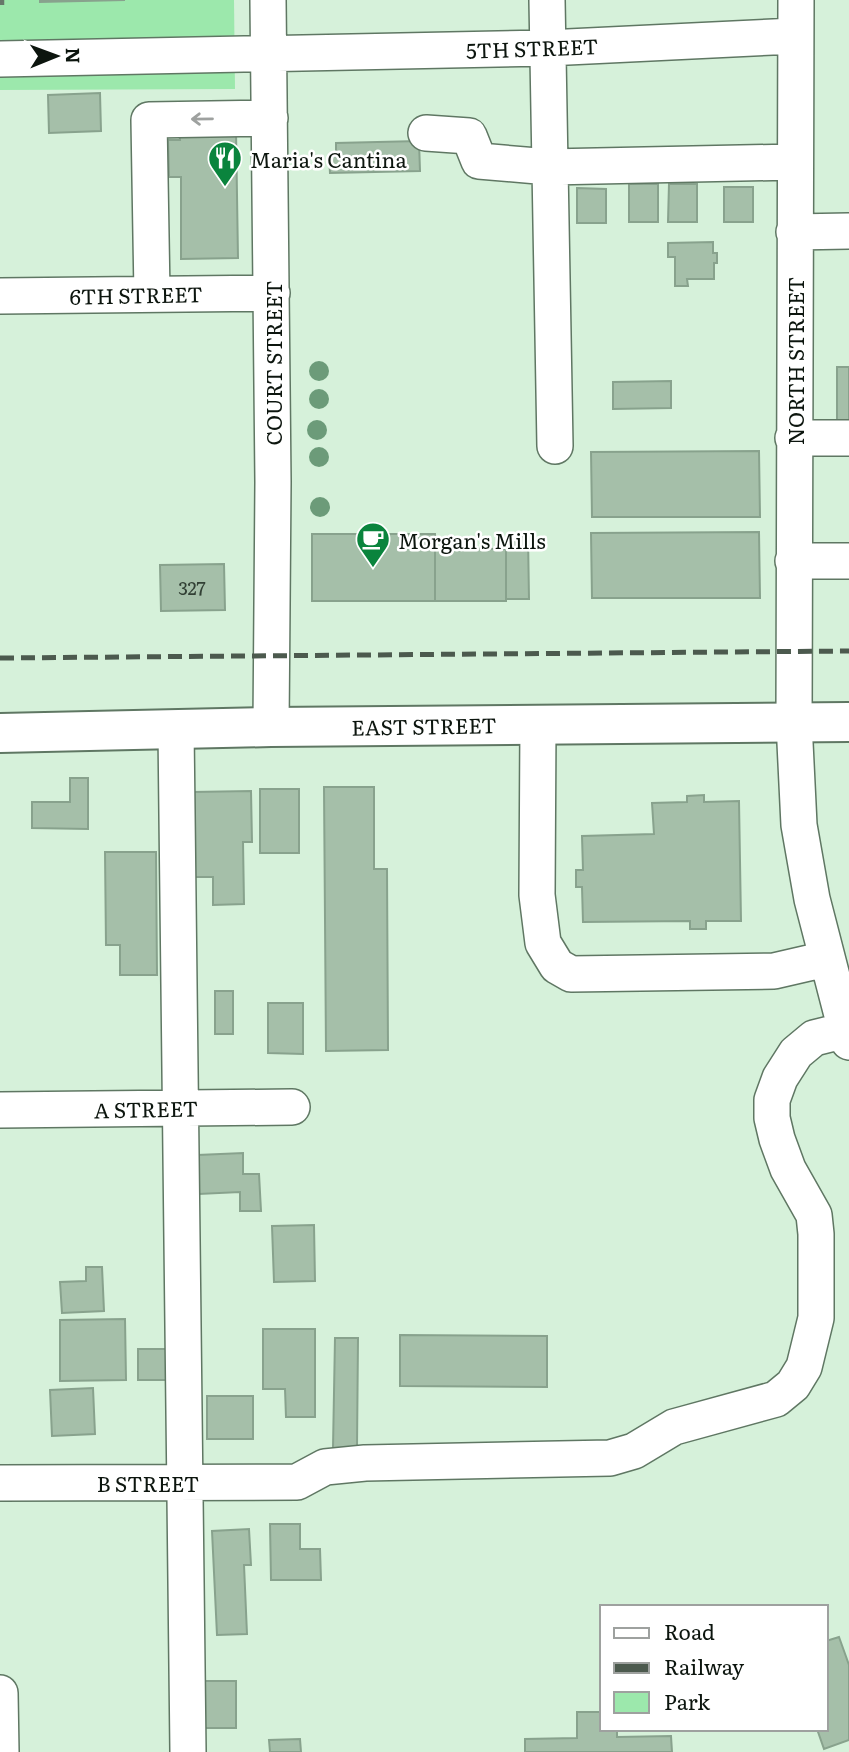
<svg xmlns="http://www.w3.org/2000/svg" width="849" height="1752" font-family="Literata,serif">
<rect width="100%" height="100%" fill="#d6f1da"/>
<path fill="#9ce8ac" d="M0,0H234L235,89L0,90Z"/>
<path fill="#a5bfa9" stroke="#88a28d" stroke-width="2" d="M40,0H125L40,2Z
M100,93L101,131L49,133L48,95Z
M179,129L236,131L238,258L181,259V177H169L168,140H180Z
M419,141L420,171L330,173L329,156H336V143Z
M629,184H658V222H629Z
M669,184H697V222H668Z
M724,187H753V222H724Z
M577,188L606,189V223H577Z
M713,242V253H717V263H714V279H687L688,286H675V257H668V243Z
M837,367H849V426H837Z
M671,381V408L613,409V382Z
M759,451L760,517H592L591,452Z
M759,532L760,598H592L591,533Z
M312,534H435V601H312Z
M528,536L529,599H506V537Z
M435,548L506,549V601H435Z
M224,564L225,610L161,611L160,565Z
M70,778H88V829L32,828V802H70Z
M324,787H374V869H387L388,1050L326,1051Z
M260,789H299V853H260Z
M251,791L252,842H243L244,904L213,905V877H193L192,792Z
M704,795V802L739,801L741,921H706V929H690V921L583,922L582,887H576V870H583L582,836L654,834L652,803L687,802V796Z
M105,852H156L157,975H120V945H106Z
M215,991H233V1034H215Z
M268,1003H303V1054L268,1053Z
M243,1153V1174H259L261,1211H240V1192L199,1194L198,1155Z
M314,1225L315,1281L274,1282L272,1226Z
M86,1267H102L104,1311L62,1313L60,1282L86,1281Z
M125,1319L126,1380L60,1381V1320Z
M263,1329H315V1417H286L285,1389H263Z
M400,1335L547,1336V1387L400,1386Z
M335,1338H358L357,1448H333Z
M138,1349H171L172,1380H138Z
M93,1388L95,1434L52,1436L50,1390Z
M207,1396H253V1439H207Z
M270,1524H300V1549H320L321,1580H271Z
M249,1529L251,1565H244L247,1634L217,1635L212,1531Z
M839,1637L849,1665V1740L824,1749L817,1729H826V1641Z
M205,1681H236V1728H204Z
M577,1712H602V1729H617V1737L671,1736L672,1752H525V1739L577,1738Z
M300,1739L301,1752H270L269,1740Z"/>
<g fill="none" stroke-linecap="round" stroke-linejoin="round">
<g stroke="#5f7763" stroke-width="38">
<path id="minor" d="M268,0L273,482L271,727
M547,0L555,446
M796,0L794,722L799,825L812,899L849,1042
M0,59L547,48L795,36
M426,133L469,136L479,161L549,167L794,162
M794,232L849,231
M152,294L149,120L270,118
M0,296L272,293
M793,438H849
M793,561H849
M538,724L537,895L543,943L557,966L571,974L774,971L826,959
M176,729L188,1752
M0,1110L292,1107
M0,1483L297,1482L325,1467L365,1463L610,1458L634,1451L674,1427L776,1399L793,1385L804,1367L816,1318V1234L814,1215L788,1169L777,1139L772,1118V1100L780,1078L796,1053L814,1038L846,1030
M0,1693L1,1752"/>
</g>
<g stroke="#5f7763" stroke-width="42">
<path id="major" d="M0,733L271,727L849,722"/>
</g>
<path stroke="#67786a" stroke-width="4.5" stroke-dasharray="5 3.5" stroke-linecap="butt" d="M2,0V8"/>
<use href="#minor" stroke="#fff" stroke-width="35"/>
<use href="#major" stroke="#fff" stroke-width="38"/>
<path stroke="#4c5a4e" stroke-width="5" stroke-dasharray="14 7" stroke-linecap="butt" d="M0,658L849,651"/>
</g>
<g fill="#6c9b79">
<circle cx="319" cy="371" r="10"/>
<circle cx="319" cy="399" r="10"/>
<circle cx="317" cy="430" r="10"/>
<circle cx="319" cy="457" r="10"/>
<circle cx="320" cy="507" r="10"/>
</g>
<defs><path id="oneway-shaft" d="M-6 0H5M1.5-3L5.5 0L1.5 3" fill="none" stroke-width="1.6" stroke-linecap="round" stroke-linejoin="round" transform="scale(1.75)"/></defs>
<use stroke="#9ea19f" href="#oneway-shaft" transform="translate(202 119) rotate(179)"/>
<defs>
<g id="restaurant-pin" transform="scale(1.75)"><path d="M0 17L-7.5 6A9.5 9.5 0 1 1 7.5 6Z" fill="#0a843d" stroke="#fff"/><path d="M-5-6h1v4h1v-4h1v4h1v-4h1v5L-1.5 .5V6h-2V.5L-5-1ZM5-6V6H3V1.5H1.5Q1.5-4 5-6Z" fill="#fff"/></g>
<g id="cafe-pin" transform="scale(1.75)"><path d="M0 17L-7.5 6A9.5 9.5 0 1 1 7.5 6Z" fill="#0a843d" stroke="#fff"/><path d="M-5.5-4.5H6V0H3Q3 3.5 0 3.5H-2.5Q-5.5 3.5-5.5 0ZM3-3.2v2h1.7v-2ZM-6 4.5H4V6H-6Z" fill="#fff"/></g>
</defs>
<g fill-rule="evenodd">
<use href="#restaurant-pin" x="225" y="158"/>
<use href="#cafe-pin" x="373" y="539"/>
</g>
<g text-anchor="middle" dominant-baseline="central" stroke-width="5" stroke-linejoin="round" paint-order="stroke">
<g font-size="18" fill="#324035">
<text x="192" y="587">327</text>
</g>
<g font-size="21" fill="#0c150e" stroke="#fff">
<text transform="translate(532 47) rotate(-2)">5TH STREET</text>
<text transform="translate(136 294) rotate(-1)">6TH STREET</text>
<text transform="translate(794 361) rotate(-90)">NORTH STREET</text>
<text transform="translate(272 363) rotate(-90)">COURT STREET</text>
<text transform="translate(424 725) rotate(-1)">EAST STREET</text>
<text transform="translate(146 1108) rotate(-1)">A STREET</text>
<text x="148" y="1482">B STREET</text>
</g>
<g font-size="21" fill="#0c150e" stroke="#fff" text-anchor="start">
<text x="250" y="158">Maria's Cantina</text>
<text x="398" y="539">Morgan's Mills</text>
</g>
</g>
<rect x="600" y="1605" width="228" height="126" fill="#ffffff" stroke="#9ea19f" stroke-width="2"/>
<rect x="614" y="1628" width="35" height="10" fill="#ffffff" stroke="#9ea19f" stroke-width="2"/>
<text x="664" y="1640" font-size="21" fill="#0c150e">Road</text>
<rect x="614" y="1663" width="35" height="10" fill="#4c5a4e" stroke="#9ea19f" stroke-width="2"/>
<text x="664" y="1675" font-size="21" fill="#0c150e">Railway</text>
<rect x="614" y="1692" width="35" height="21" fill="#9ce8ac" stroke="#9ea19f" stroke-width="2"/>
<text x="664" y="1710" font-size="21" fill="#0c150e">Park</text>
<g transform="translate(56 56) rotate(89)" stroke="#ffffff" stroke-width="5" paint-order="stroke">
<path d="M0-5L12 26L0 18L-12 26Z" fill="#0c150e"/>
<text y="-10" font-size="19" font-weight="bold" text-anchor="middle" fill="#0c150e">N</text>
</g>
</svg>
